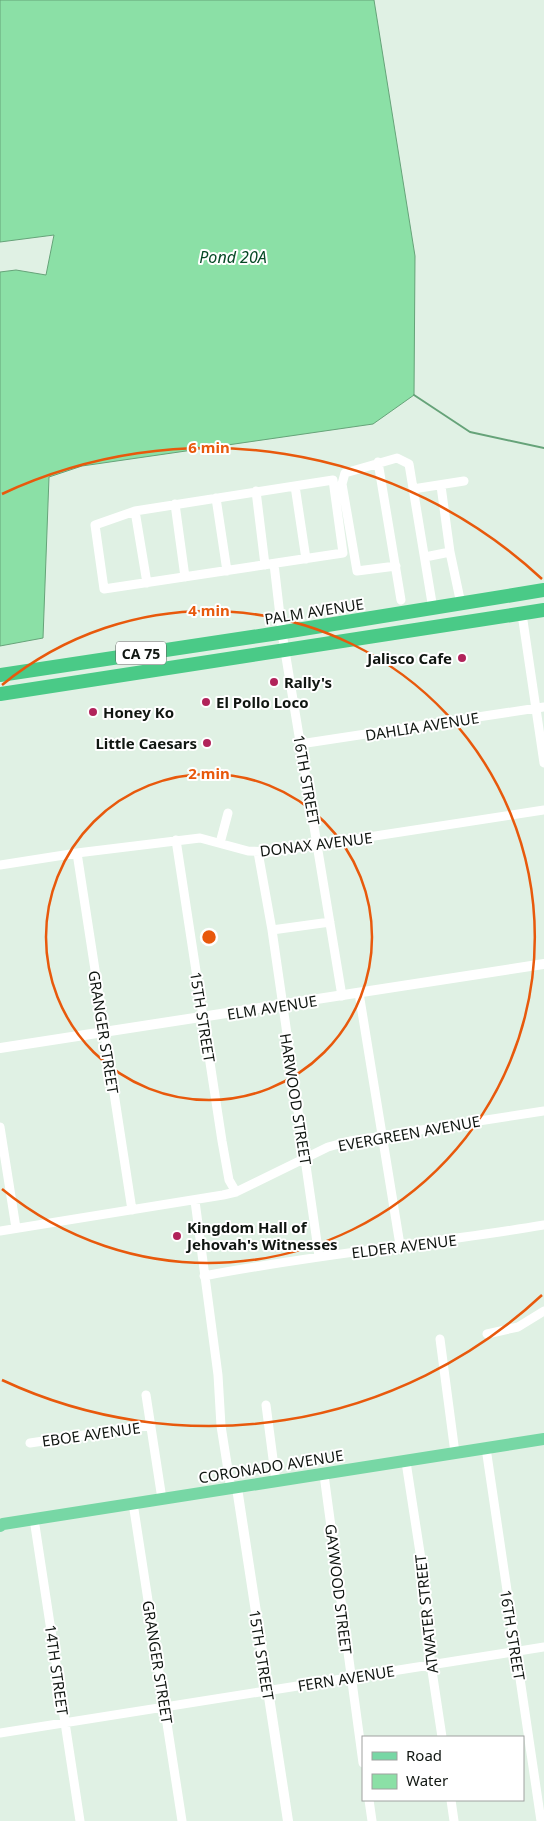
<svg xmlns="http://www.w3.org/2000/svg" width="544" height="1821" font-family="'Noto Sans',sans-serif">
<rect width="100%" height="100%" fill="#e0f1e4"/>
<path fill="#8be0a6" stroke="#66a379" d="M0,0H374L415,256L414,395L373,424L82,466L49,477L43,638L0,646V272L16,270L46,275L54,235L0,242Z"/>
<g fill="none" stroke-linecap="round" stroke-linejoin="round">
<path stroke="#66a379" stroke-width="2" d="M414,395L470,432L544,448"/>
<path stroke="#fff" stroke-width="9" d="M378,462L401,600
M333,480L343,553L104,589L95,525L135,511Z
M295,486L306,559
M441,486L450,552L461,604
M413,489L464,481
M256,491L265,565
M216,498L227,571
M175,504L185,577
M135,511L147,583
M425,557L450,552
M274,564L282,633L342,996
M396,566L357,571L342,484L345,473L397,458L409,464L433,609
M522,614L544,763
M300,744L544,707
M176,840L222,1141L229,1180L236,1192
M220,843L228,813
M258,852L272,930L319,1256
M77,853L132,1210
M0,865L77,853L200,838L248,851L271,852L544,810
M272,930L330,922
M359,993L400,1245
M0,1127L16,1228
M195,1201L218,1375L221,1426L231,1489
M0,1231L223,1195L236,1192L328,1147L350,1141L544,1111
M204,1276C317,1254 431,1244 544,1225
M487,1334L518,1327L544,1311
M440,1339L455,1453
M146,1395L162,1499
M266,1405L276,1482
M30,1443L151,1425
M486,1448L541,1821
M406,1462L427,1598L426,1631L442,1737
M324,1475L363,1763
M133,1503L182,1821
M34,1519L80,1821
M0,1733L544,1647
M369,1800L372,1821
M451,1800L454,1821"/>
<path stroke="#fff" stroke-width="10" d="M0,1048L544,964
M237,1488L288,1821"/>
<path stroke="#77d7a5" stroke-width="12" d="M0,1526L3,1524L544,1439"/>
<path stroke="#4aca87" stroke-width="14" d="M0,675L272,634L544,590
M0,694L544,610"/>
</g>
<g fill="none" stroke="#e8590c" stroke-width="2.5">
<circle cx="209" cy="937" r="163"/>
<path d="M2 685A326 326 0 1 1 2 1189"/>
<path d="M542 1295A489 489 0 0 1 2 1380M2 494A489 489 0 0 1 542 579"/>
</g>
<g fill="#b1235a" stroke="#fff" stroke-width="2">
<circle cx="462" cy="658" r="5"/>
<circle cx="274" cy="682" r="5"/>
<circle cx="206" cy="702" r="5"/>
<circle cx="93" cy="712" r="5"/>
<circle cx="207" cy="743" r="5"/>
<circle cx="177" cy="1236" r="5"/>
</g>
<g text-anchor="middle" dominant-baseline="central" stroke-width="4" stroke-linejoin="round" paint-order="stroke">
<rect fill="#fff" stroke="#585c58" stroke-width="1" x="116" y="641.5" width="50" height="23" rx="4"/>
<g font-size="14" font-weight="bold" fill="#101611">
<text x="141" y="653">CA 75</text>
</g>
<g font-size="15" fill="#101611" stroke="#fff">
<text transform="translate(314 611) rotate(-9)">PALM AVENUE</text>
<text transform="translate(422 726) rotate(-9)">DAHLIA AVENUE</text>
<text transform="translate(307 780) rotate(80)">16TH STREET</text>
<text transform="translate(316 844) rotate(-7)">DONAX AVENUE</text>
<text transform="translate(272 1007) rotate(-9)">ELM AVENUE</text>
<text transform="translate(203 1017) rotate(81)">15TH STREET</text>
<text transform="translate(104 1032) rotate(81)">GRANGER STREET</text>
<text transform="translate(296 1099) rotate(81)">HARWOOD STREET</text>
<text transform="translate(409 1133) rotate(-10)">EVERGREEN AVENUE</text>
<text transform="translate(404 1246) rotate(-7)">ELDER AVENUE</text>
<text transform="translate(91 1434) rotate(-8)">EBOE AVENUE</text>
<text transform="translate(271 1466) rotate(-9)">CORONADO AVENUE</text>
<text transform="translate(339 1589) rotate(83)">GAYWOOD STREET</text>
<text transform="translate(426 1614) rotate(-96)">ATWATER STREET</text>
<text transform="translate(513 1635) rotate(81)">16TH STREET</text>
<text transform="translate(262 1655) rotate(81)">15TH STREET</text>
<text transform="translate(158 1662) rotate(81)">GRANGER STREET</text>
<text transform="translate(57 1670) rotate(82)">14TH STREET</text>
<text transform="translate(346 1678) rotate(-9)">FERN AVENUE</text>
</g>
<g font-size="15" font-weight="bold" fill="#101611" stroke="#fff" text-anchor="start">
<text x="452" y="658" text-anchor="end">Jalisco Cafe</text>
<text x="284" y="682">Rally's</text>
<text x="216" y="702">El Pollo Loco</text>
<text x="103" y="712">Honey Ko</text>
<text x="197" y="743" text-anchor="end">Little Caesars</text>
<text x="187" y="1227">Kingdom Hall of<tspan x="187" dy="17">Jehovah's Witnesses</tspan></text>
</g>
<g font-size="16" font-style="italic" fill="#064925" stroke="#fff">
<text x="233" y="257">Pond 20A</text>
</g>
</g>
<circle cx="209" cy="937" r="8" fill="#e8590c" stroke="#fff" stroke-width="2.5"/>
<g font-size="15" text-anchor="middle" font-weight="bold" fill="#e8590c" stroke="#fff" stroke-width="4" stroke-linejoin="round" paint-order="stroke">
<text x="209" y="453">6 min</text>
<text x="209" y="616">4 min</text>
<text x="209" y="779">2 min</text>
</g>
<rect x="362" y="1736" width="162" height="65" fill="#ffffff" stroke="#9fa2a0"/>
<rect x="372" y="1752" width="25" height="8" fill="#77d7a5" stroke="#9fa2a0"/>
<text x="406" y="1761" font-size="15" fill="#101611">Road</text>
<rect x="372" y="1774" width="25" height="15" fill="#8be0a6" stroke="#9fa2a0"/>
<text x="406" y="1786" font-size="15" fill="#101611">Water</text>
</svg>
